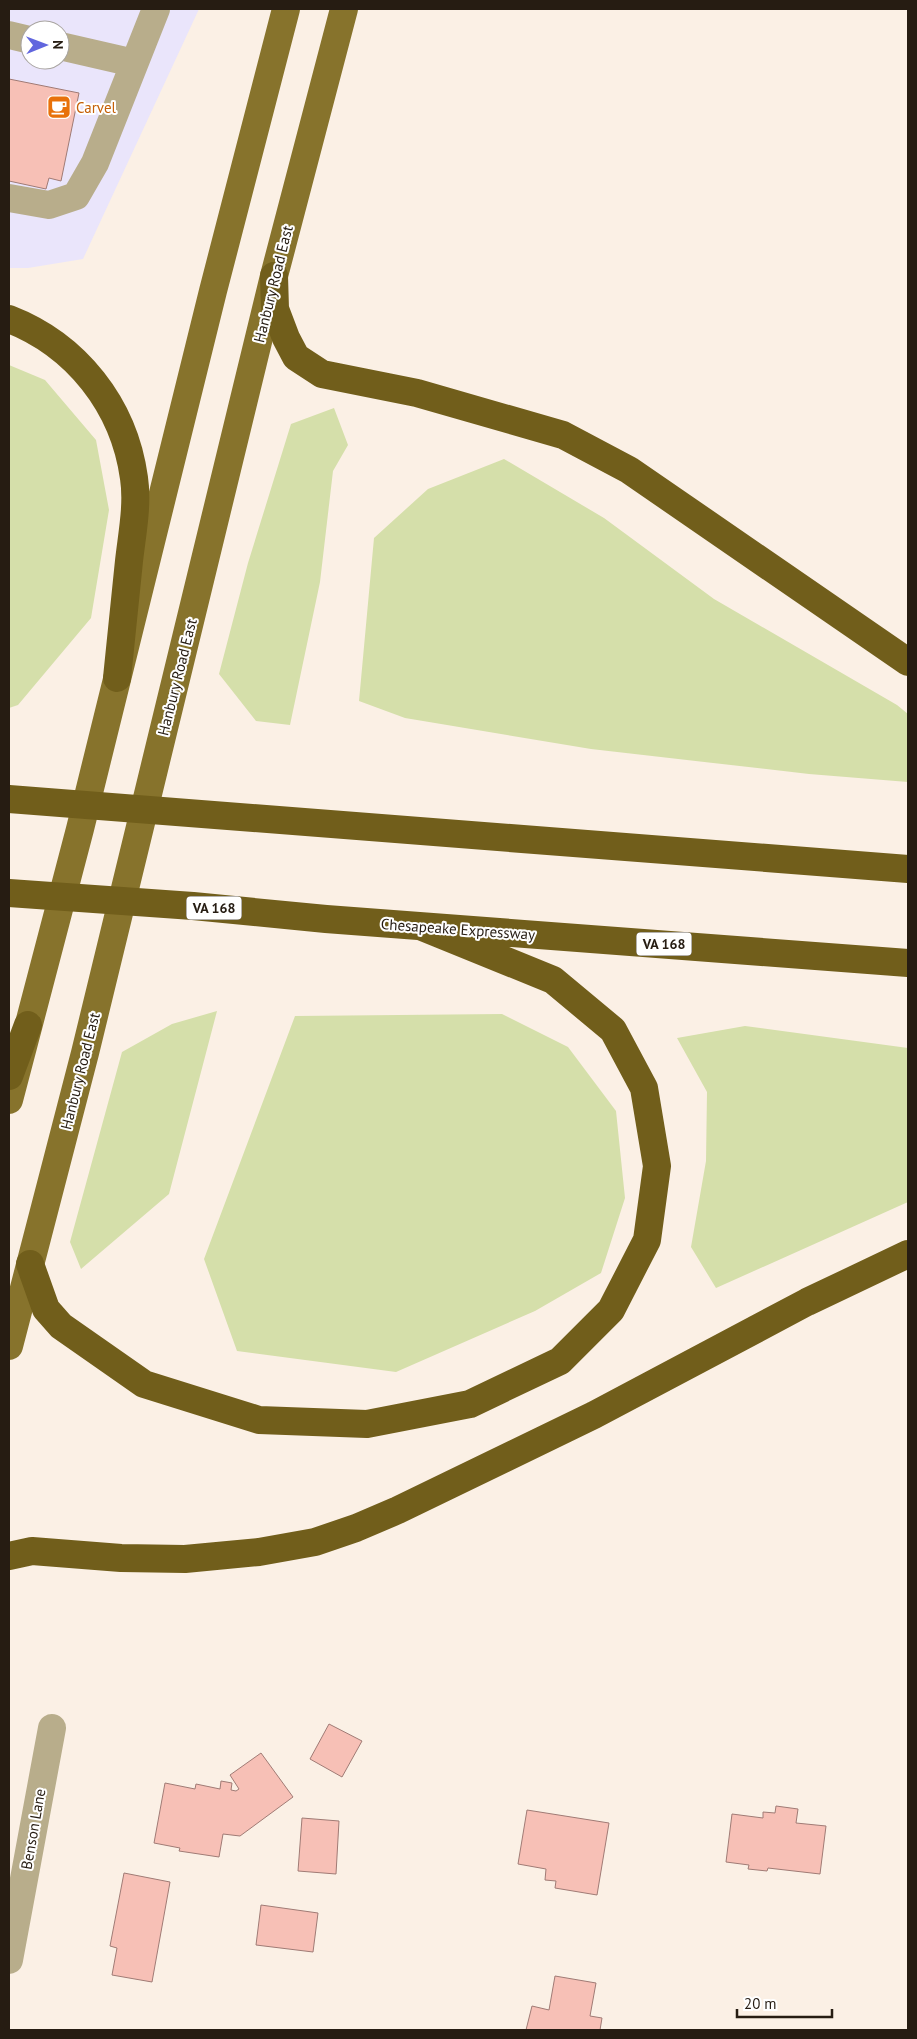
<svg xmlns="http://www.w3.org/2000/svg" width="917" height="2039" font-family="'PT Sans',sans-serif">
<rect width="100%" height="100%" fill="#fbf0e5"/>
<path fill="#eae5fb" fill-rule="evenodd" d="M9,9H199L83,259L28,268H9ZM30,30H60V60H30Z"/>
<path fill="#d5dfaa" d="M9,365L45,380L96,440L109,510L91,618L18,705L9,708Z
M334,408L348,445L333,471L320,582L290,725L256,721L219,674L248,563L291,424Z
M504,459L604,518L714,599L897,705L908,714V782L809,774L591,749L405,718L359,701L374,538L428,489Z
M217,1011L169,1194L81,1269L70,1242L122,1052L172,1024Z
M502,1014L568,1047L616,1111L625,1198L601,1273L535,1311L396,1372L237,1351L204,1259L295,1016Z
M745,1026L908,1048V1202L716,1288L691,1247L706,1161L707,1092L677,1038Z"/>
<path fill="#f7c0b6" stroke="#a07b75" d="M9,79L79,93L61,181L49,178L46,189L9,181Z
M329,1724L362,1741L342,1777L310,1759Z
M261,1753L293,1797L240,1836L223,1834L219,1857L179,1851L180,1848L154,1843L165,1783L195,1789L196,1784L220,1789L221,1781L232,1783L231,1790L236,1791L239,1789L230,1775Z
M776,1806L798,1809L796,1823L826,1826L820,1874L768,1868L767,1871L748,1869L749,1865L726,1862L732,1814L763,1818V1812L775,1813Z
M527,1810L609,1823L597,1895L555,1888L556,1881L545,1880L546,1869L518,1864Z
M302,1818L339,1821L336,1874L298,1871Z
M124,1873L170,1882L152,1982L112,1975L117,1948L110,1946Z
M261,1905L318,1913L313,1952L256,1945Z
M555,1976L596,1983L590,2016L602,2018L600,2030H526L532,2006L549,2010Z"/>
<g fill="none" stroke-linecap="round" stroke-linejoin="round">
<path stroke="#b8ad8b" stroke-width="28" d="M9,35L30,40
M60,46L134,63
M9,198L49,205L76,196L95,163L156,9
M9,1960L52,1728"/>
<path stroke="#87732c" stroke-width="28" d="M9,1100L80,829L213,291L286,9
M9,1346L85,1053L274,276L344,9"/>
<path stroke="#715e1b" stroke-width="28" d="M274,276L275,309L286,338L296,357L322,374L417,393L563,435L629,470L908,662
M9,319C76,345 124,405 134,478C138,505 132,534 129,561C125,600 121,639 117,678
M9,799L908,869
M9,893L193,906L326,919L908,963
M9,1076L28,1025
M30,1264L46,1309L61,1326L144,1384L259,1420L367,1424L470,1404L560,1361L611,1310L647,1240L657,1166L644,1088L613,1030L553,980L420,926
M9,1556L32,1551L121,1558L185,1559L259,1552L315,1542L356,1528L398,1510L594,1415L807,1302L908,1254"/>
</g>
<defs>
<g id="cafe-square" transform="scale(1.25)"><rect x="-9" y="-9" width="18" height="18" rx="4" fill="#e8710a" stroke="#fff"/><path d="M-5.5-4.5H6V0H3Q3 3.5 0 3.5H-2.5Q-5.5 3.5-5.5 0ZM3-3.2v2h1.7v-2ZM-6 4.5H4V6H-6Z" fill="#fff"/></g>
</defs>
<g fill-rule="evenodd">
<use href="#cafe-square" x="59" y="107"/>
</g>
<g text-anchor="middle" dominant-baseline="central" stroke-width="4" stroke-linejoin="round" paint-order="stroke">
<g fill="#fff" stroke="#676059" stroke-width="1">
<rect x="186.5" y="896.5" width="55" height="23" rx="4"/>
<rect x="636.5" y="932.5" width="55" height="23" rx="4"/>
</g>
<g font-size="14" font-weight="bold" fill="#261c12">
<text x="214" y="908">VA 168</text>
<text x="664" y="944">VA 168</text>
</g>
<g font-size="15" fill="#c56008" stroke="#fff" text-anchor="start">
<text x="76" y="107">Carvel</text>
</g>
<g font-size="15" fill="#261c12" stroke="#fff">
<text transform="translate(273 284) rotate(-76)">Hanbury Road East</text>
<text transform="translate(177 677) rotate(-76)">Hanbury Road East</text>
<text transform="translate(458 929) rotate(4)">Chesapeake Expressway</text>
<text transform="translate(80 1071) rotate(-76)">Hanbury Road East</text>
<text transform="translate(33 1829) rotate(-80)">Benson Lane</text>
</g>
</g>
<rect width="917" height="2039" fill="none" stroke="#261c12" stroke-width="20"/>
<g transform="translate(45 45) rotate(89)"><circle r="24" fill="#ffffff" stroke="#a8a4a0"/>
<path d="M0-4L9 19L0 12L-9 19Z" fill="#6166de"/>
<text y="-8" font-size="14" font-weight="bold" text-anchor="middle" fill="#261c12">N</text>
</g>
<path d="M737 2009v8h95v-8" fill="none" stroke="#261c12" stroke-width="2.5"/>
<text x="744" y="2009" font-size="15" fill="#261c12" stroke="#ffffff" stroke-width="4" paint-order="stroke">20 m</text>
</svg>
